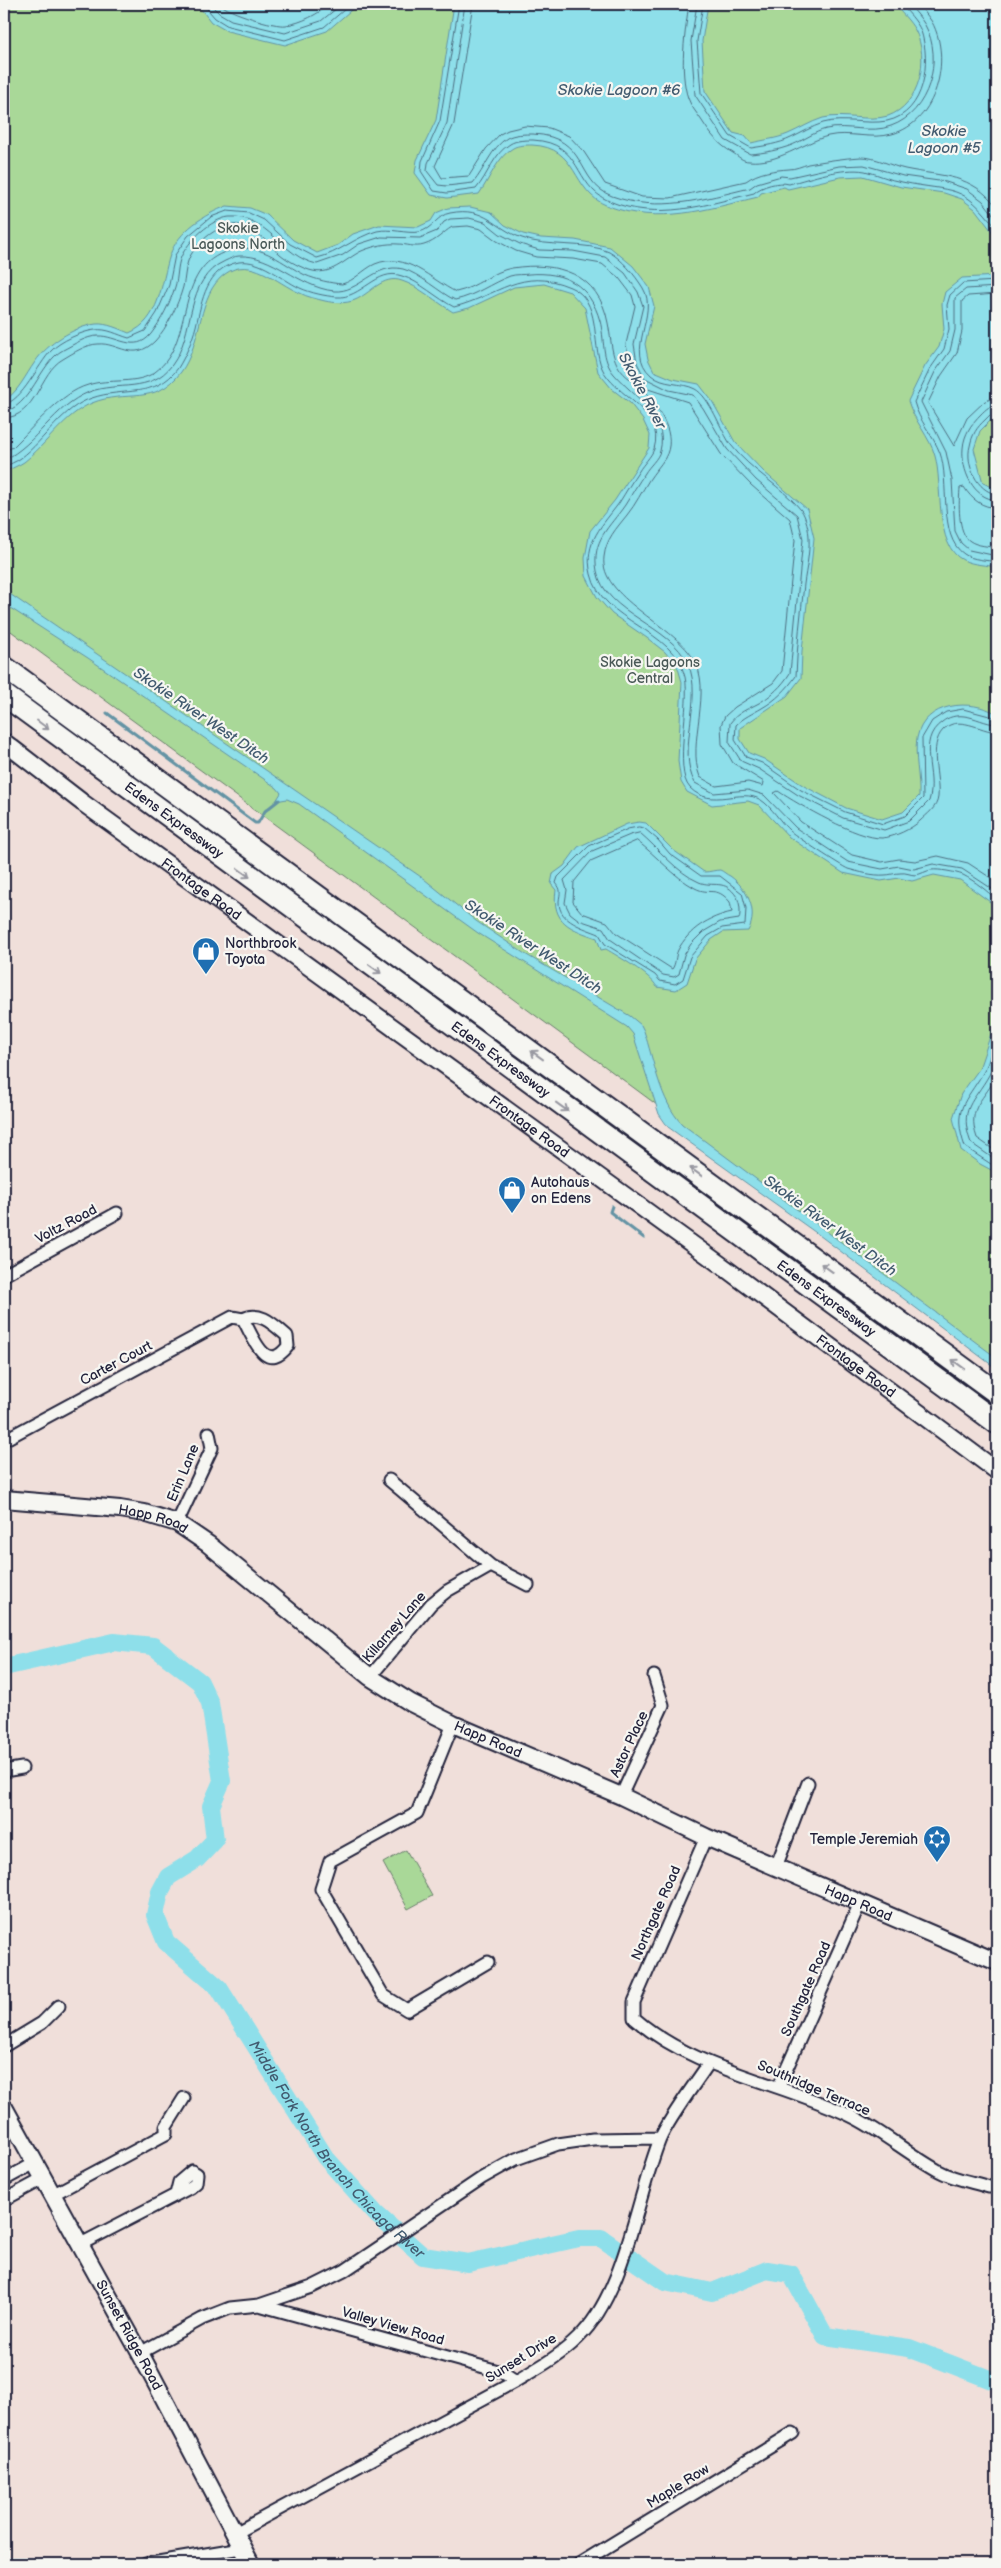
<svg xmlns="http://www.w3.org/2000/svg" width="1001" height="2568" font-family="'Balsamiq Sans',sans-serif">
<rect width="100%" height="100%" fill="#f0dfda"/>
<filter id="ink" filterUnits="userSpaceOnUse"><feTurbulence type="fractalNoise" baseFrequency=".02" numOctaves="2"/><feDisplacementMap in="SourceGraphic" scale="10" xChannelSelector="R" yChannelSelector="G"/><feConvolveMatrix kernelMatrix="1 2 1 2 8 2 1 2 1" color-interpolation-filters="sRGB"/></filter>
<g filter="url(#ink)">
<path fill="#a9d898" stroke="#667d6a" d="M4,4H997V1362L728,1164L657,1105L603,1065L4,626Z
M406,1850L432,1896L408,1909L383,1863Z"/>
<path fill="#8edfea" stroke="#6393a4" d="M197,4H358L327,31L285,45L227,31L211,22Z
M454,4H708L702,41L705,91L733,133L745,136L751,143C763,140 776,139 788,134C800,129 810,122 823,118C844,113 867,122 888,116C920,105 930,58 915,30C910,21 901,12 893,4H997V238L975,209L962,199L944,193L901,187L863,176L840,177L788,189L784,187L761,193L758,197C708,209 659,225 608,206C570,191 580,147 532,145C526,145 518,145 513,148C498,156 489,180 479,194L447,198L431,195L415,173L417,160L436,120Z
M227,206L250,208L267,215L293,240L317,253L338,245L353,234L379,225L418,227L431,221L436,213L448,208L470,207L491,212L505,225L523,234L541,238L575,240L610,247L633,266L649,287L654,306L645,344L648,359L654,371L673,379L699,384L712,401L735,442L764,472L807,509L814,538L802,651L801,678L787,696L740,728V739L749,753L764,759L804,786L846,808L882,819L903,812L919,796C920,777 914,756 917,738C924,702 971,698 997,714V907L960,880L934,875L912,881L899,878L881,881L843,873L789,837L759,805L748,801L712,805L687,792L681,782L678,761L682,682L678,668L665,652L647,638L612,614L597,597L586,576L585,558L590,531L615,500L649,448L650,435L643,420L630,403L612,389L598,372L585,308L570,292L544,284L514,287L469,308L453,312C438,303 418,286 402,281C383,274 370,294 355,300C346,304 334,303 325,301C317,299 307,297 300,293C276,283 251,255 225,274C197,294 203,342 181,372C155,407 126,389 92,403C65,414 47,444 24,462C18,466 10,469 4,472V401C19,391 25,376 35,362C47,344 73,327 96,324C107,323 119,329 129,333C160,321 161,283 170,255C178,231 205,214 227,206Z
M997,276V414L980,431L974,449L983,483L997,489V567C987,565 973,565 963,560C934,546 943,484 935,456C930,437 914,421 908,401L925,366L939,347L944,329L942,304L945,292L962,278Z
M4,590L424,879L476,921L525,954L630,1016L641,1025L644,1031C654,1061 660,1101 682,1124L997,1358V1369L819,1235L668,1127L659,1114L633,1034L627,1027L478,933L299,804L287,799L276,801L281,793L277,788L88,658L4,604Z
M639,822L646,823L673,850L704,872C710,872 715,870 720,870C723,871 727,875 730,876C747,888 759,911 748,931L723,932L711,940L695,959L687,983L676,990L657,987C650,974 619,957 606,949L601,950L597,938C571,929 551,923 556,890L551,884L553,874L564,866L578,847L627,824Z
M997,1016V1173L980,1164L961,1150L953,1118L961,1094L979,1069Z"/>
<g fill="none" stroke-linecap="round" stroke-linejoin="round">
<path stroke="#4d6e81" stroke-width="1" d="M203,4L215,18L228,26L285,40L324,27L351,4
M210,4L219,13L231,20L285,33L321,21L342,4
M220,4C227,12 275,27 286,25C302,23 318,14 330,4
M459,4L440,121L422,161L421,171L434,191L447,193L476,189C488,175 494,153 510,144C516,140 526,140 533,140C584,143 572,185 609,201C657,221 706,205 754,193C761,186 779,181 789,184C811,178 842,167 865,171C878,174 889,180 902,182C954,193 962,182 997,229
M465,4L447,123L428,163L427,171L438,185L447,186L473,183C485,169 491,148 507,138C514,134 525,134 533,134C589,137 575,182 612,196C659,213 704,199 750,188L757,183L781,176L790,177L839,166L864,165L903,176L946,182L967,189L983,201L997,219
M473,4L454,124L435,166L442,178L469,176L486,149L500,134L508,130L525,126L549,128L569,136L584,152L605,184L642,197L670,198L746,181C758,172 775,170 789,169C795,169 802,166 808,164C825,161 843,158 861,157C876,157 891,166 905,169C943,177 971,173 997,207
M689,4C685,30 679,72 688,98C691,107 697,113 702,121C711,135 718,144 733,153C738,156 742,161 749,161C778,164 802,143 828,136C849,131 871,140 892,134C937,122 952,59 932,22C928,16 923,10 918,4
M697,4L691,41L695,95L725,140L750,154C764,153 779,150 792,145C804,140 814,132 826,129C847,124 871,134 891,126C929,113 944,59 925,25C921,18 914,10 908,4
M703,4L697,41L701,93L730,136L751,148C764,146 779,144 791,138C802,133 811,127 823,123C844,117 866,125 887,121C926,113 931,61 921,31C917,21 907,11 900,4
M997,281L963,283L950,295L947,305L949,329L944,349L930,369L914,402C919,421 933,435 940,453C950,481 938,537 964,554C972,560 987,560 997,562
M997,287L966,289L955,298V330L950,351L935,372L921,402L946,452L952,480L955,531L961,543L969,550L997,556
M997,294L968,296L962,301V331L957,353L941,376L928,403L954,446L967,418L985,401L997,397
M648,389L688,402L721,454L751,485L790,519L795,540L782,671L773,683L735,707L725,716L721,725L722,744L733,763L764,782L763,786L748,782L716,786L700,777C686,743 714,690 693,658C672,624 599,597 604,557C606,539 616,529 627,515C636,504 642,491 649,480C654,472 660,466 665,458C678,435 659,410 646,393Z
M4,404C22,402 38,364 51,351C60,341 83,331 95,330C107,328 118,335 129,338L145,331L157,313L169,285L175,255L188,236L211,217L227,211L249,213L264,220L290,244L317,258C339,253 355,237 377,231C391,228 406,234 419,232C433,229 437,215 450,213C486,206 494,228 522,238C548,248 587,241 609,252C622,259 635,275 643,288C659,314 624,351 651,375C663,386 682,382 695,389C710,397 721,431 731,445C751,471 783,487 801,510C806,516 809,531 809,538C810,553 806,569 804,584C801,614 797,645 796,676C787,689 776,700 762,708C752,714 744,717 736,725L735,740L746,757L762,763L801,790L845,812L883,824L905,816L923,798L922,738L932,721L946,712L963,709L997,718
M997,405C990,405 986,409 981,414C972,423 964,434 963,448C961,470 973,499 997,500
M4,411C30,409 40,362 63,350C73,345 86,336 98,336C116,335 135,354 151,334C161,321 170,303 175,287C178,278 177,266 181,257C188,241 211,219 229,217C267,214 282,257 317,264L343,255L359,244L381,237L420,238L437,231L444,222L450,219L469,218L485,222L500,234L520,244L539,250L573,251L605,257L625,273L638,292L643,306L634,344L637,363L645,378L669,390L693,395L703,408L727,449L756,480L797,515L803,539L790,673C782,686 771,696 759,703C748,709 738,712 730,723L729,742L741,761L759,769L798,795L843,818L884,830L909,821L929,801C938,774 915,741 942,722C948,717 956,715 964,716C975,717 986,724 997,724
M997,411C992,412 989,416 985,420C977,427 972,435 970,446C965,464 977,492 997,494
M4,418C37,417 39,372 63,359C73,353 87,344 98,344C118,342 133,363 155,341C167,328 178,305 183,287C185,279 185,269 188,261C192,249 207,234 219,229C245,215 262,238 280,254C287,260 303,269 313,271C333,276 348,256 364,250C375,246 386,243 398,244C406,244 415,248 424,245C437,241 442,233 452,227L468,226L481,229L497,241L516,251L536,257L573,259L602,264L619,278L632,295L635,306L626,344L630,365L637,379L635,382C610,368 613,348 608,323C599,273 557,261 512,268C493,271 476,288 456,292C431,280 406,251 375,264C364,269 354,281 342,284C330,283 317,280 305,275C283,264 263,244 236,249C170,262 198,340 155,372C138,385 108,378 88,385C60,393 34,427 13,447L4,451
M4,460C37,444 54,406 89,392C118,381 150,394 172,365C196,333 184,279 225,261C230,259 234,256 239,256C273,254 298,287 334,291C360,293 375,262 403,269C419,273 440,293 455,300C475,296 491,283 510,276C516,274 523,275 529,274C565,271 590,285 600,321C605,339 601,359 614,374C633,396 669,416 660,451C658,459 649,466 645,473C638,483 632,494 625,505C610,527 591,540 597,571C605,614 671,625 688,664C704,699 676,750 695,783L714,793L748,790L764,795L796,828L848,862L882,869L899,866L914,869L933,864L962,869L997,892
M4,467C9,464 16,462 21,458C45,440 63,407 92,398C123,387 156,399 178,368C186,355 192,341 196,326C202,301 206,268 239,262C261,259 281,279 300,288C311,293 325,296 337,297C361,299 377,267 402,276C419,281 438,299 454,307C498,296 521,266 570,287C602,300 591,343 602,368C613,395 666,411 654,449C651,457 643,464 639,471C632,481 626,492 619,503C603,525 583,542 591,574C602,623 674,628 685,677C691,703 673,770 690,788C712,810 740,787 761,800C772,807 780,822 790,831C797,837 841,866 848,869C859,872 873,876 885,875C890,875 895,873 900,873C906,872 910,875 916,875C921,874 926,871 931,870C939,869 955,872 963,875C975,881 987,891 997,900
M997,508C982,507 972,500 964,487L960,488C959,501 957,533 970,541C977,546 989,546 997,548
M997,732C980,731 958,714 943,730C928,746 940,777 938,797C937,808 927,814 920,821C911,829 895,837 882,838C858,839 799,805 778,791L774,793L801,822L852,855L882,862L899,859L915,861L938,856L968,863L997,882
M639,827L644,828L658,840L670,854L701,876H720L742,893L746,908L745,925L722,928L708,936L690,957L683,979L675,984L660,981L655,975L605,944L599,934C585,928 558,922 559,901C560,893 562,890 556,883L558,877L589,846L628,829Z
M640,833C659,849 676,872 699,882C713,888 725,878 737,897C740,903 741,913 739,919L720,922L703,932L691,944L684,955L679,974L674,977L663,975L610,939L603,928L579,920L570,913L565,903L567,890L564,880L592,851L630,835Z
M637,841C657,856 673,876 695,888C710,896 716,885 730,902L732,912C709,917 689,929 678,950C675,956 676,964 672,969L616,933L607,922L582,913L573,902L574,882L591,861Z
M997,1033C993,1045 990,1061 983,1073C965,1103 952,1109 965,1147L997,1168
M997,1052C995,1059 993,1068 989,1075C974,1102 958,1108 971,1143L997,1161
M997,1075C985,1100 966,1106 977,1138L997,1152"/>
<path stroke="#6393a4" stroke-width="3" d="M107,713L255,823H258L265,811L279,800
M612,1206L610,1212L644,1238"/>
<path stroke="#8edfea" stroke-width="18" id="s1" d="M4,1667L114,1642L153,1646L200,1682L210,1703L222,1781L211,1806L215,1840L197,1859L168,1877L160,1892L155,1915L166,1942L219,1988L325,2157L376,2214L423,2256L468,2263L579,2238H601L665,2282L712,2292L767,2270L791,2274L825,2336L909,2348L997,2382"/>
<g stroke="#22223b" stroke-width="15">
<path id="street" d="M4,1275L117,1213
M4,1440L232,1317L243,1319C260,1310 274,1325 287,1336L288,1346C265,1376 253,1336 243,1319
M389,1480L491,1566L528,1585
M177,1523L212,1448L209,1433
M370,1677L431,1604L447,1591L491,1566
M453,1724L417,1813L330,1861L321,1889L383,1995L407,2010L488,1962
M4,1771L22,1768
M621,1796L663,1705L654,1676
M706,1837L634,2002V2018C696,2072 783,2082 855,2118C884,2133 910,2155 939,2171C953,2179 973,2182 989,2187H997
M776,1867L808,1783
M4,2046L42,2023L59,2006
M779,2086L860,1903
M4,2180L35,2163
M52,2195L166,2134V2127L184,2098
M4,2200L43,2179
M79,2245L191,2187L196,2183L197,2174L192,2171L179,2182L176,2194
M259,2305L502,2372L516,2381
M140,2353L202,2319L230,2308L259,2305L312,2287L344,2271L482,2178L516,2159L558,2144L593,2139L660,2138
M235,2533L516,2381C538,2368 560,2356 578,2338C625,2293 636,2199 660,2139C669,2118 695,2084 709,2063
M146,2564L242,2548
M579,2564L793,2433"/>
</g>
<g stroke="#22223b" stroke-width="20">
<g id="secondary">
<path id="s2" d="M4,742L83,803L725,1268L997,1471"/>
<path id="s3" d="M4,1499L120,1509L144,1513L177,1523L208,1544L370,1677L411,1703L453,1724L621,1796L706,1837L997,1962"/>
<path id="s4" d="M4,2107L140,2353L251,2564"/>
</g>
</g>
<g stroke="#22223b" stroke-width="25">
<g id="highway">
<path d="M4,667L997,1393"/>
<path id="s5" d="M4,695L997,1423"/>
</g>
</g>
<use href="#street" stroke="#f6f6f2" stroke-width="11"/>
<use href="#secondary" stroke="#f6f6f2" stroke-width="16"/>
<use href="#highway" stroke="#f6f6f2" stroke-width="21"/>
</g>
<defs><path id="oneway-shaft" d="M-6 0H5M1.5-3L5.5 0L1.5 3" fill="none" stroke-width="1.6" stroke-linecap="round" stroke-linejoin="round" transform="scale(1.25)"/></defs>
<g stroke="#9797a0">
<use href="#oneway-shaft" transform="translate(43 725) rotate(37)"/>
<use href="#oneway-shaft" transform="translate(244 873) rotate(36)"/>
<use href="#oneway-shaft" transform="translate(375 969) rotate(36)"/>
<use href="#oneway-shaft" transform="translate(537 1055) rotate(-144)"/>
<use href="#oneway-shaft" transform="translate(562 1107) rotate(36)"/>
<use href="#oneway-shaft" transform="translate(696 1172) rotate(-144)"/>
<use href="#oneway-shaft" transform="translate(827 1268) rotate(-144)"/>
<use href="#oneway-shaft" transform="translate(958 1364) rotate(-144)"/>
</g>
</g>
<defs>
<g id="shop-pin" transform="scale(1.4375)"><path d="M0 17L-7.5 6A9.5 9.5 0 1 1 7.5 6Z" fill="#1f6fb2" stroke="#f6f6f2"/><path d="M-5-2.5h2.3a2.7 3.5 0 0 1 5.4 0H5L5.5 6h-11ZM-1.5-2.5h3a1.5 2.3 0 0 0-3 0Z" fill="#fff"/></g>
<g id="synagogue-pin" transform="scale(1.4375)"><path d="M0 17L-7.5 6A9.5 9.5 0 1 1 7.5 6Z" fill="#1f6fb2" stroke="#f6f6f2"/><path d="M0-6.5L5.6 3.2H-5.6ZM0 6.5L5.6-3.2H-5.6Z" fill="#fff"/></g>
</defs>
<g fill-rule="evenodd">
<use href="#shop-pin" x="206" y="951"/>
<use href="#shop-pin" x="512" y="1190"/>
<use href="#synagogue-pin" x="937" y="1839"/>
</g>
<g text-anchor="middle" dominant-baseline="central" stroke-width="4.5" stroke-linejoin="round" paint-order="stroke">
<g font-size="14" fill="#4a5957" stroke="#f6f6f2">
<text x="238" y="228">Skokie<tspan x="238" dy="16">Lagoons North</tspan></text>
<text x="650" y="662">Skokie Lagoons<tspan x="650" dy="16">Central</tspan></text>
</g>
<g font-size="14" fill="#22223b" stroke="#f6f6f2">
<text stroke="none"><textPath href="#s5" startOffset="211">Edens Expressway</textPath></text>
<text stroke="none"><textPath href="#s2" startOffset="246">Frontage Road</textPath></text>
<text stroke="none"><textPath href="#s5" startOffset="616">Edens Expressway</textPath></text>
<text stroke="none"><textPath href="#s2" startOffset="651">Frontage Road</textPath></text>
<text transform="translate(66 1224) rotate(-28)">Voltz Road</text>
<text stroke="none"><textPath href="#s5" startOffset="1020">Edens Expressway</textPath></text>
<text transform="translate(116 1363) rotate(-28)">Carter Court</text>
<text stroke="none"><textPath href="#s2" startOffset="1056">Frontage Road</textPath></text>
<text transform="translate(183 1473) rotate(-67)">Erin Lane</text>
<text stroke="none"><textPath href="#s3" startOffset="151">Happ Road</textPath></text>
<text transform="translate(394 1627) rotate(-49)">Killarney Lane</text>
<text stroke="none"><textPath href="#s3" startOffset="556">Happ Road</textPath></text>
<text transform="translate(629 1744) rotate(-65)">Astor Place</text>
<text stroke="none"><textPath href="#s3" startOffset="961">Happ Road</textPath></text>
<text transform="translate(656 1913) rotate(-66)">Northgate Road</text>
<text transform="translate(806 1989) rotate(-66)">Southgate Road</text>
<text transform="translate(814 2088) rotate(23)">Southridge Terrace</text>
<text transform="translate(393 2326) rotate(16)">Valley View Road</text>
<text stroke="none"><textPath href="#s4" startOffset="260">Sunset Ridge Road</textPath></text>
<text transform="translate(521 2358) rotate(-32)">Sunset Drive</text>
<text transform="translate(678 2486) rotate(-32)">Maple Row</text>
</g>
<g font-size="14" fill="#22223b" stroke="#f6f6f2" text-anchor="start">
<text x="225" y="943">Northbrook<tspan x="225" dy="16">Toyota</tspan></text>
<text x="531" y="1182">Autohaus<tspan x="531" dy="16">on Edens</tspan></text>
<text x="918" y="1839" text-anchor="end">Temple Jeremiah</text>
</g>
<g font-size="15" font-style="italic" fill="#425b70" stroke="#f6f6f2">
<text x="619" y="90">Skokie Lagoon #6</text>
<text x="944" y="131">Skokie<tspan x="944" dy="17">Lagoon #5</tspan></text>
<text transform="translate(642 391) rotate(62)">Skokie River</text>
<text transform="translate(201 716) rotate(34)">Skokie River West Ditch</text>
<text transform="translate(533 947) rotate(33)">Skokie River West Ditch</text>
<text transform="translate(830 1226) rotate(36)">Skokie River West Ditch</text>
<text stroke="none"><textPath href="#s1" startOffset="776">Middle Fork North Branch Chicago River</textPath></text>
</g>
</g>
<rect width="1001" height="2568" fill="none" stroke="#f6f6f2" stroke-width="20"/>
<rect x="10" y="10" width="981" height="2548" fill="none" stroke="#22223b" stroke-width="2" filter="url(#ink)"/>
</svg>
